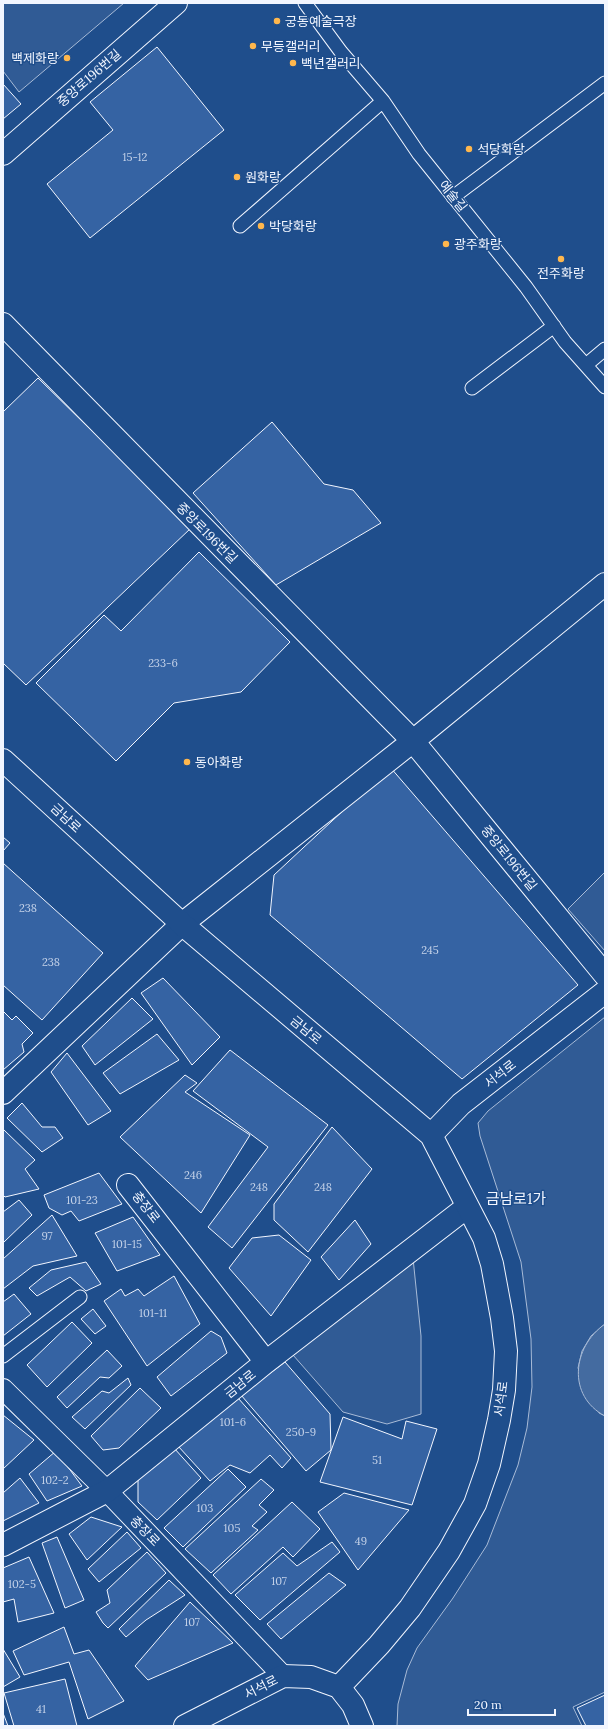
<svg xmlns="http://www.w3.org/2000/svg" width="608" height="1729" font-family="Lora,'Noto Sans KR',serif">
<rect width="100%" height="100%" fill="#1f4e8c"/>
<path fill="#305b95" stroke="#a8bbd7" d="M3,3H124L19,92L3,71Z
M605,872V951L568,909Z
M605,1017V1324L591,1336L582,1351L578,1368L599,1413L605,1416V1692L573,1707L582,1726H397L398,1704L407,1670L417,1648L453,1598L487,1545L518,1465L527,1428L532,1387L531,1339L521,1262L480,1136L478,1123L488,1111Z
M413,1258L421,1336V1414L387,1424L343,1412L293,1355Z"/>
<path fill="#446ba0" stroke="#a8bbd7" d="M605,1324V1416C567,1396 572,1347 605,1324Z"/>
<path fill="#3563a3" stroke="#f2f6ff" d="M157,47L224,130L90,238L47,184L113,130L90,102Z
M3,84L21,104L3,119Z
M38,378L191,528L26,685L3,663V412Z
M272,422L324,484L353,490L381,523L276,585L193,493Z
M199,552L290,642L241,692L174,703L116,761L36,683L104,615L121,631Z
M390,767L578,985L462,1079L270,915L274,875Z
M3,837L10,843L3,851Z
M3,863L103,953L42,1020L3,985Z
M163,978L220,1037L192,1065L141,993Z
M132,998L153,1019L95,1065L82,1046Z
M3,1011L12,1020L16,1016L33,1033L22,1044L24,1052L3,1070Z
M157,1034L179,1060L120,1094L103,1073Z
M230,1050L328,1125L232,1248L208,1227L268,1147L193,1091Z
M67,1053L111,1111L88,1125L51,1072Z
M185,1075L197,1083L185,1092L250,1135L201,1213L120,1137Z
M22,1103L42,1127H55L63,1138L42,1152L7,1118Z
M332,1127L372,1169L308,1252L274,1220V1204Z
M3,1129L35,1160L25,1169L39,1189L5,1197L3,1195Z
M99,1173L122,1204L79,1221L71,1211L62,1215L49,1208L44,1195Z
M19,1200L32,1215L3,1243V1212Z
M52,1215L77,1256L33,1266L3,1289V1259Z
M133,1217L160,1255L117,1271L95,1233Z
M355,1220L371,1244L339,1280L321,1257Z
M279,1235L311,1260L271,1316L229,1268L252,1238Z
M86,1262L101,1284L86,1291L70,1277L37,1296L29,1288L51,1270Z
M174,1276L200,1324L147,1366L104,1301L121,1289L125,1296L138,1289L144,1296Z
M14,1294L31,1314L3,1336V1302Z
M93,1309L106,1326L95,1334L81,1319Z
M72,1322L92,1343L47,1387L27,1365Z
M211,1331L221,1337L227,1353L171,1396L157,1377Z
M107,1350L122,1366L109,1378L100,1377L67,1408L57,1397Z
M285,1362L330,1414L331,1450L306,1471L241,1395Z
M128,1378L131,1385L85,1429L72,1417L102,1391L109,1393Z
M140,1388L161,1408L119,1448L103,1450L91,1436Z
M238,1398L291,1458L282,1468L270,1455L250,1473L230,1465L210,1481L178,1446Z
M3,1415L34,1440L3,1469Z
M343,1417L402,1439L406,1421L437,1429L412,1505L320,1482Z
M174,1448L201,1478L157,1520L138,1502V1479Z
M56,1451L82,1486L47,1501L29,1474Z
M228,1469L246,1487L183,1547L164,1528Z
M20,1478L39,1503L3,1521V1493Z
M261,1479L274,1490L259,1505L267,1512L252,1526L258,1530L211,1573L185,1549Z
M344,1493L409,1510L358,1570L318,1512Z
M292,1502L320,1529L293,1557L283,1547L231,1594L213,1575Z
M91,1517L122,1527L87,1560L69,1534Z
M127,1532L141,1548L99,1582L88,1569Z
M57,1537L84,1600L65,1608L42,1543Z
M332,1542L340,1552L260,1620L235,1595L283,1553L297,1566Z
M147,1552L166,1573L108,1628L103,1623L96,1612L110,1603L107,1590Z
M29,1557L54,1613L18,1622L14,1599L3,1602V1568Z
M329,1573L346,1585L281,1639L267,1624Z
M169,1580L185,1595L146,1620L126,1637L119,1629Z
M190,1602L233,1643L148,1680L135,1666Z
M64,1627L74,1654L89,1650L124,1701L88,1719L69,1662L24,1675L13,1651Z
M3,1649L20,1677L3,1687Z
M65,1679L77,1726H14L4,1693Z
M605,1695V1726H586L577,1708Z
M3,1713L8,1726H3Z"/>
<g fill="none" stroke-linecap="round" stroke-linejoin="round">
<g stroke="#f2f6ff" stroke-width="15">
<path id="service" d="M305,3L341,52L383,101L419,154L526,287L565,342L605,387
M453,197L605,83
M240,226L383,101
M586,365L605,349
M472,388L554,326
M3,1356L80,1297"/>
</g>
<g stroke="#f2f6ff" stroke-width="22">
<path id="pedestrian" d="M3,1389L107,1491L283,1676"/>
</g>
<g stroke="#f2f6ff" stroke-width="24">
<path id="minor" d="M3,154L176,3
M3,324L413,741L605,975
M3,1093L182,924L413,741L605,584
M128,1185L266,1362
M3,1545L107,1491L266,1362L467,1207"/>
</g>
<g stroke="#f2f6ff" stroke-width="24">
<path id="tertiary" d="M3,760L182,924L431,1135L484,1238L492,1264L502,1318L506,1351L504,1390L499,1420L489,1464L475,1504L449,1551L410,1608L379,1645L339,1687
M431,1135L461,1104L605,992
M339,1687L353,1705L362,1726
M185,1726L283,1676L311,1677L339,1687"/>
</g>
<use href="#service" stroke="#1f4e8c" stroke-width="13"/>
<use href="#pedestrian" stroke="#1f4e8c" stroke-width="20"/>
<use href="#minor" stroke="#1f4e8c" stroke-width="22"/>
<use href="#tertiary" stroke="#1f4e8c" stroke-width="22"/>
</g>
<g fill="#ffb74d" stroke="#1f4e8c" stroke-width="1.5">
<circle cx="277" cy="21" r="4"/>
<circle cx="253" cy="46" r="4"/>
<circle cx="67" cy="58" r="4"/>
<circle cx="293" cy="63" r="4"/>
<circle cx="469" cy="149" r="4"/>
<circle cx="237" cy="177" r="4"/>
<circle cx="261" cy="226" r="4"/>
<circle cx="446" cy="244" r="4"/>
<circle cx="561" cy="259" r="4"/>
<circle cx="187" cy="762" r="4"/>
</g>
<g text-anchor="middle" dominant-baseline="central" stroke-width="3" stroke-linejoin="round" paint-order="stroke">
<g font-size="11" fill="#c3d1e8">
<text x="135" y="157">15-12</text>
<text x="163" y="663">233-6</text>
<text x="28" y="908">238</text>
<text x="430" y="950">245</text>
<text x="51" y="962">238</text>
<text x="193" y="1175">246</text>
<text x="259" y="1187">248</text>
<text x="323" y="1187">248</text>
<text x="82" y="1200">101-23</text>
<text x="47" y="1236">97</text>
<text x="127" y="1244">101-15</text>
<text x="153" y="1313">101-11</text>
<text x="233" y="1422">101-6</text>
<text x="301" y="1432">250-9</text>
<text x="377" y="1460">51</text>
<text x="55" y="1480">102-2</text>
<text x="205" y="1508">103</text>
<text x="232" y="1528">105</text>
<text x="361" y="1541">49</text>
<text x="279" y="1581">107</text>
<text x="22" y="1584">102-5</text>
<text x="192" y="1622">107</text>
<text x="41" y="1709">41</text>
</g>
<g font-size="13" fill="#f2f6ff" stroke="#1f4e8c" text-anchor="start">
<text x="285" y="21">궁동예술극장</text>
<text x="261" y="46">무등갤러리</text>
<text x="59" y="58" text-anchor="end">백제화랑</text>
<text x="301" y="63">백년갤러리</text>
<text x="477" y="149">석당화랑</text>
<text x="245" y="177">원화랑</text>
<text x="269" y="226">박당화랑</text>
<text x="454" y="244">광주화랑</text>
<text x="561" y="273" text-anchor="middle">전주화랑</text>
<text x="195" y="762">동아화랑</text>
</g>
<g font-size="13" fill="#f2f6ff" stroke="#1f4e8c">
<text transform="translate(89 78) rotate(-41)">중앙로196번길</text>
<text transform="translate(453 196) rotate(51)">예술길</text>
<text transform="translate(207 533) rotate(45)">중앙로196번길</text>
<text transform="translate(66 818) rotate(43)">금남로</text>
<text transform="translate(509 858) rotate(51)">중앙로196번길</text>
<text transform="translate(306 1030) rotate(40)">금남로</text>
<text transform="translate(500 1074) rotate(-38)">서석로</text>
<text transform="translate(146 1207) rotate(52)">충장로</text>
<text transform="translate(240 1384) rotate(-39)">금남로</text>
<text transform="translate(501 1399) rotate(-83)">서석로</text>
<text transform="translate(145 1531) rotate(46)">충장로</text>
<text transform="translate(261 1687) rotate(-27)">서석로</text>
</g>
<g font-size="15" fill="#f2f6ff" stroke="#1f4e8c">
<text x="516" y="1198">금남로1가</text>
</g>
</g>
<rect width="608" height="1729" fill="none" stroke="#f2f6ff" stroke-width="8"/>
<path d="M468 1709v6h87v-6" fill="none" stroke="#f2f6ff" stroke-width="2"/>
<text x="474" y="1709" font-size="12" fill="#f2f6ff" stroke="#1f4e8c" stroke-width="3" paint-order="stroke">20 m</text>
</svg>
